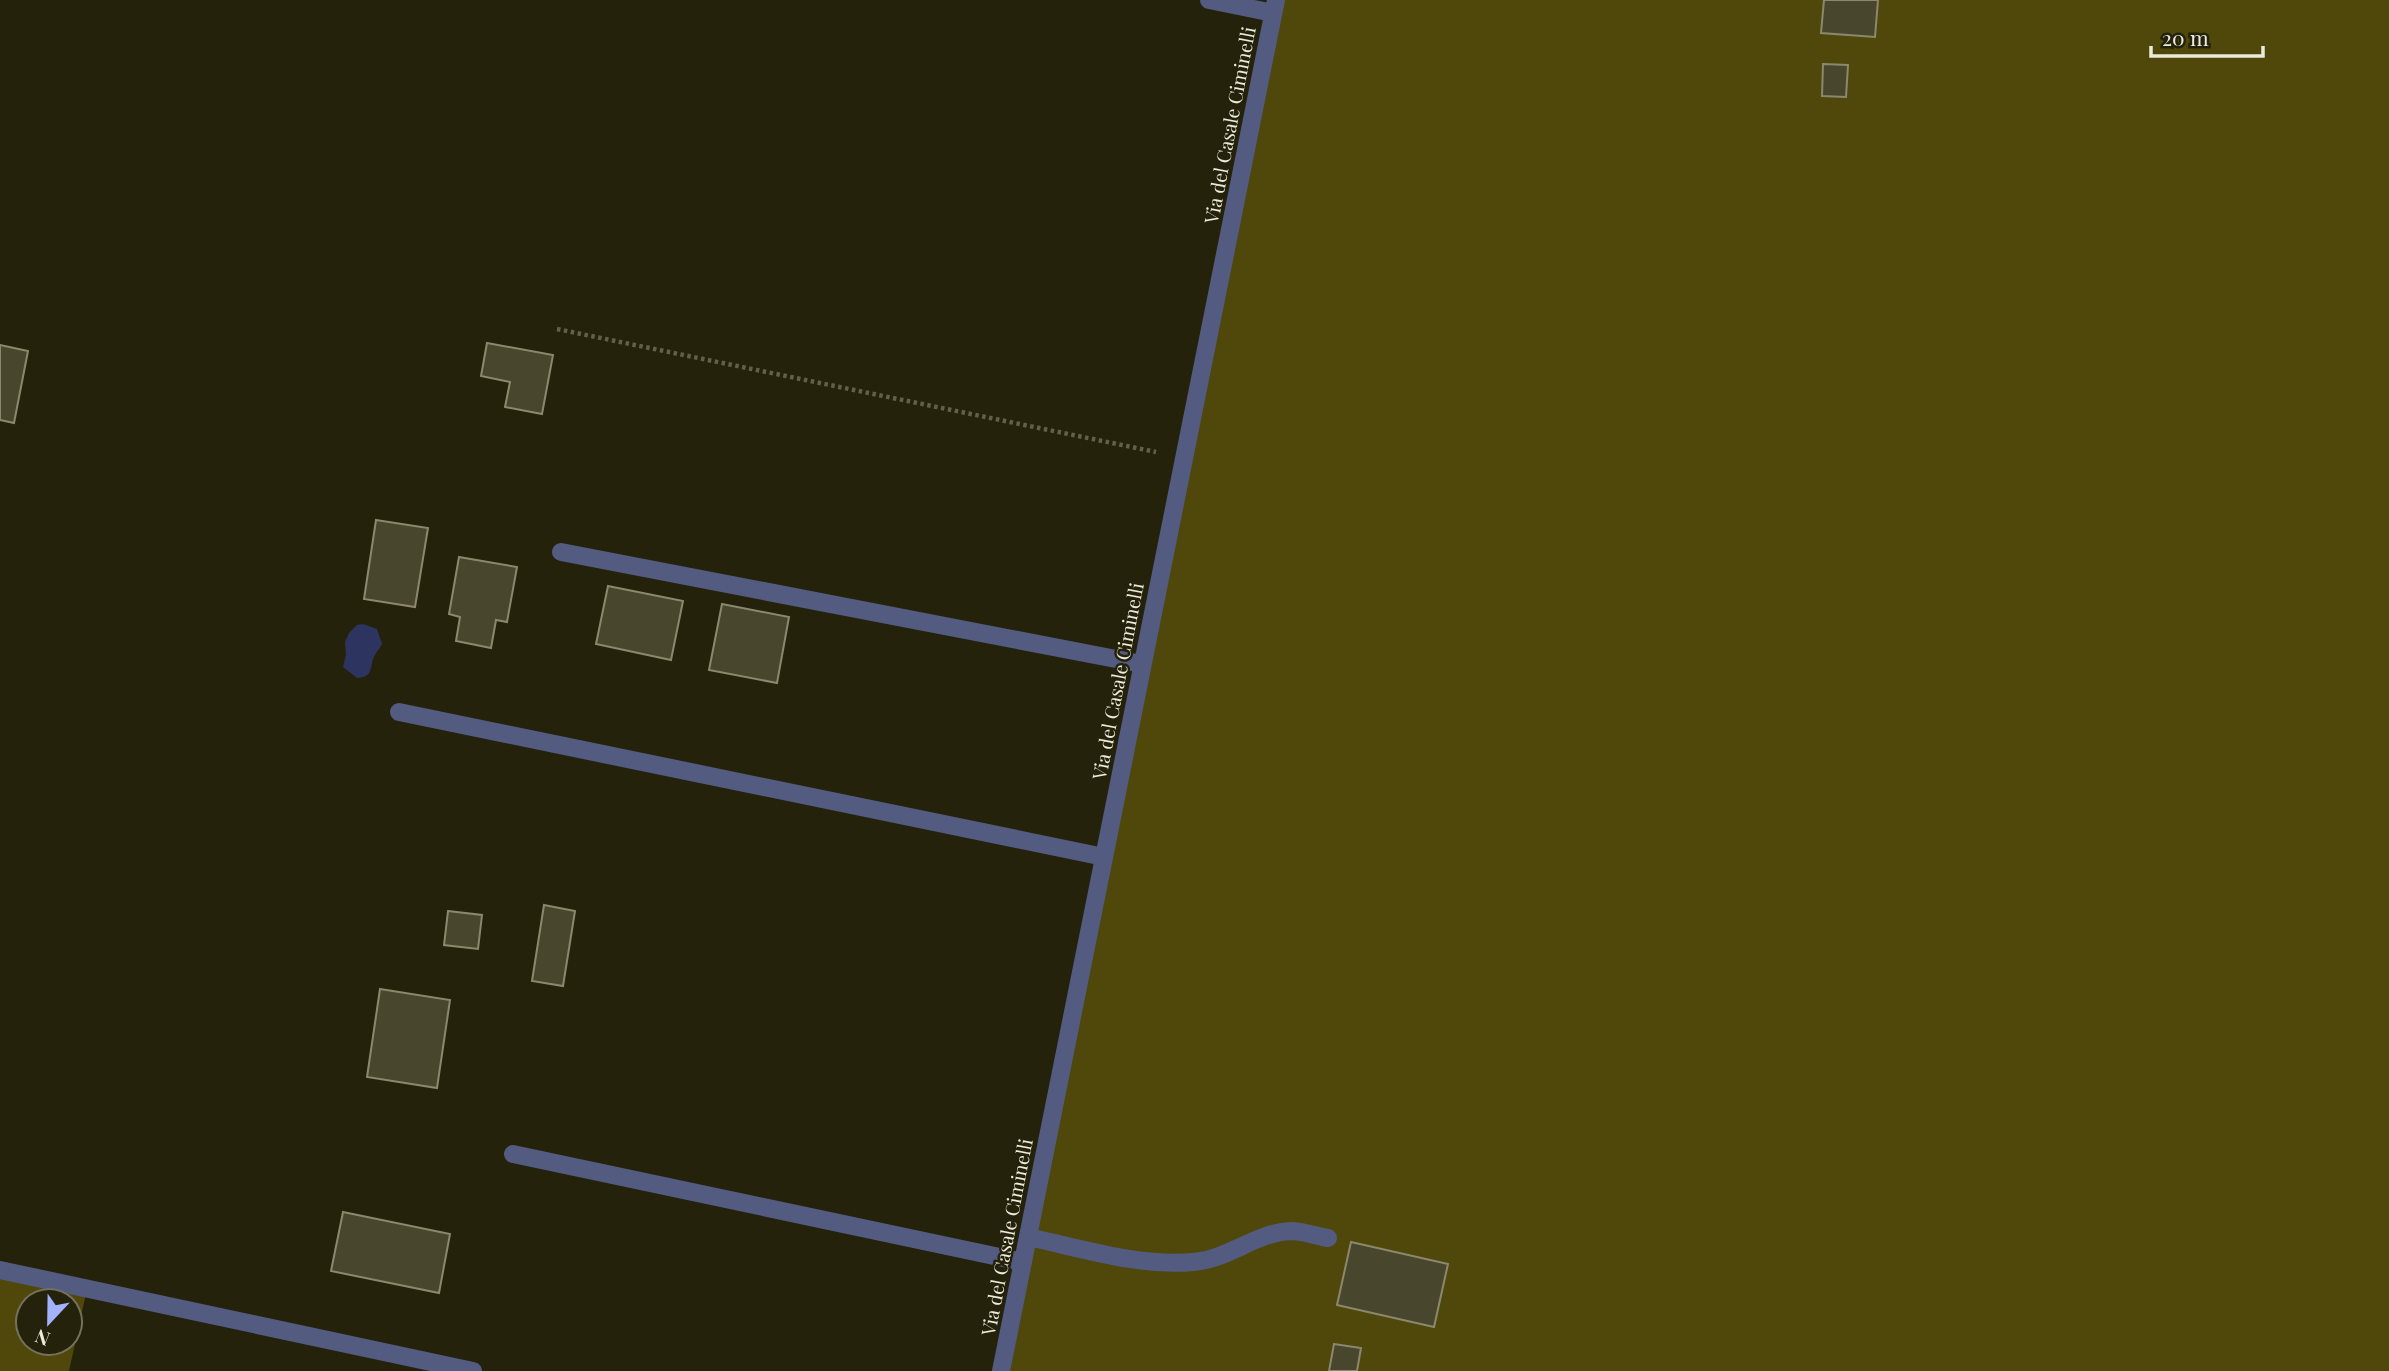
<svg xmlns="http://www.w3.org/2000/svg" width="2389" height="1371" font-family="'Playfair Display',serif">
<rect width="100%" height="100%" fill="#25220b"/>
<path fill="#4f480a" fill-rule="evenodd" d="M1276,0H2389V1371H1001Z
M0,1270L87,1289L69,1371H0ZM28,1301H70V1343H28Z"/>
<path fill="#2d3460" d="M363,624L377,629L382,644C379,650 375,653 373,659C370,670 372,677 357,678L343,667L346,655L345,642L349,633L357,625Z"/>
<path fill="#49462e" stroke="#8b886e" stroke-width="2" d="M1824,0H1878L1875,37L1821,33Z
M1823,64L1848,65L1846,97L1822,96Z
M487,343L553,355L542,414L505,407L510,382L481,376Z
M0,345L28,351L14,423L0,420Z
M376,520L428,528L415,607L364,599Z
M459,557L517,567L507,622L496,620L491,648L456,641L460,617L449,614Z
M608,586L683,601L671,660L596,644Z
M722,604L789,617L777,683L709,670Z
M544,905L575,911L563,986L532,981Z
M448,911L482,915L478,949L444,945Z
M380,989L450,1000L437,1088L367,1077Z
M343,1212L450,1234L439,1293L331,1271Z
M1351,1242L1448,1264L1434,1327L1337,1305Z
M1334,1344L1361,1348L1357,1371H1329Z"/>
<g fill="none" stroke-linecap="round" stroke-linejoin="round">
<path stroke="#62604b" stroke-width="4.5" stroke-dasharray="3.5 3.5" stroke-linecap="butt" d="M557,329L1156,452"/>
<path stroke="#535b81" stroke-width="18" d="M1209,0L1273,13
M561,552L1142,664
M399,712L1104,857
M513,1154L1023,1262
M1028,1237C1081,1248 1139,1267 1193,1262C1228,1260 1256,1232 1291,1231C1303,1231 1316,1236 1328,1238
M0,1270L473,1371"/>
<path stroke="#535b81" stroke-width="18" d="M1001,1371L1276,0"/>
</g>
<g text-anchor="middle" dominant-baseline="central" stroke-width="5" stroke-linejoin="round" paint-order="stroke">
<g font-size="19" fill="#ebeadb" stroke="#25220b">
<text transform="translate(1229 125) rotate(-79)">Via del Casale Ciminelli</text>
<text transform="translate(1117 681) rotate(-79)">Via del Casale Ciminelli</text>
<text transform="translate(1006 1237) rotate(-79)">Via del Casale Ciminelli</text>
</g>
</g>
<g transform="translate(49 1322) rotate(202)"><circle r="33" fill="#25220b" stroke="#74725e" stroke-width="2"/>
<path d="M0-5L12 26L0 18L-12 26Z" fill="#a3b2fd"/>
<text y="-10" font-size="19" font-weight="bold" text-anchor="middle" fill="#ebeadb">N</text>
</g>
<path d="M2151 46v10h112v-10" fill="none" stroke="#ebeadb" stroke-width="3.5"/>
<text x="2162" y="46" font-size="21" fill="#ebeadb" stroke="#25220b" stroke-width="5" paint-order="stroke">20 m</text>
</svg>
